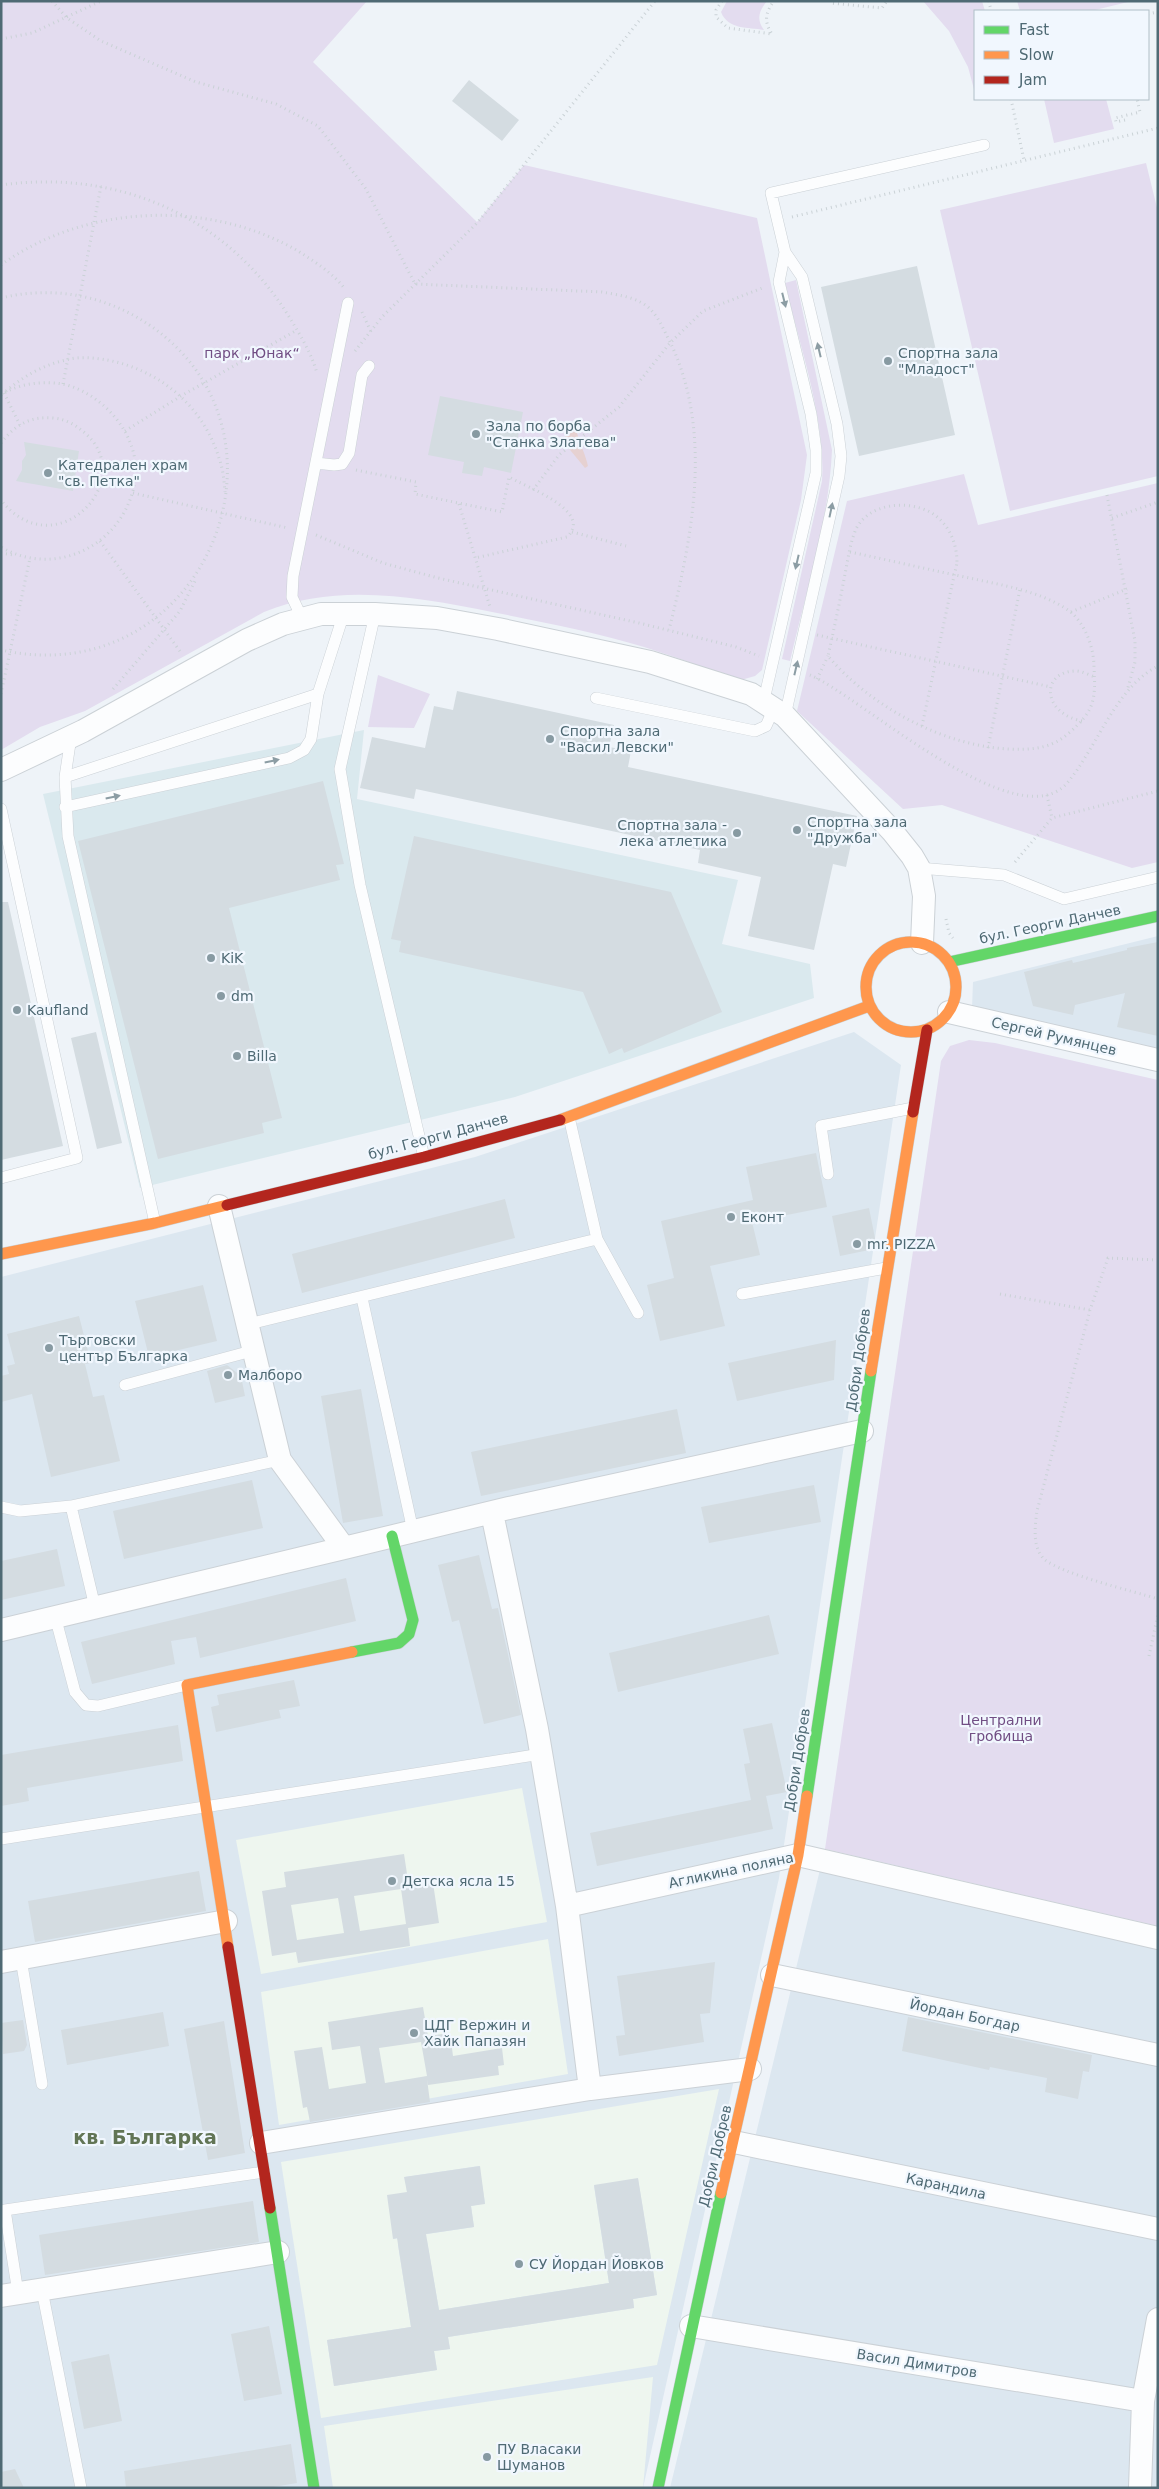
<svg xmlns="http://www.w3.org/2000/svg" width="1159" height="2489" font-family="'DejaVu Sans',sans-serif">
<rect width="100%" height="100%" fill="#eef3f8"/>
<path fill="#dce7f0" d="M1158,936V1048L972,1008L973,982Z
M854,1032L901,1065L779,1878L643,2488H1V1277L475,1157Z
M825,1849L1158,1926V2488H670Z"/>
<path fill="#dae9ee" d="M364,730L357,799L738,880L722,944L810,964L814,998L515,1097L140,1188L43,794Z"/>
<path fill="#eef6ef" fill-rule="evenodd" d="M522,1788L547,1922L261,1974L236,1840Z
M548,1939L568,2074L279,2125L261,1992Z
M719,2089L657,2365L321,2418L281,2162ZM479,2166L485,2203L471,2206L474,2227L394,2239L407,2192L405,2177ZM638,2179L657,2295L633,2299L634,2308L448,2337L450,2349L434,2351L437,2370L334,2386L327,2340L411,2327L398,2245L427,2241L439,2310L609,2283L594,2186Z
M653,2377L643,2488H333L324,2426Z"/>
<path fill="#e3dcef" d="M1,1H367L313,62L477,222L524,165L757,218L807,455L801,500L762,670L755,676L741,680C709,670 677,657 644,647C595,632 543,622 492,612C419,597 336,582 264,612L85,711L40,727L1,750Z
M727,1H767C759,11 756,19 764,30C748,27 728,30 721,12Z
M923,1H982L985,11H975V93L968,67L949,31Z
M1017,1H1132L1091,11H1020Z
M1044,99H1106L1114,129L1054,143Z
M1146,163L1158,212V476L1010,511L940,210Z
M796,280L832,450C829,521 806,591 790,661L782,659L822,481C826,420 799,344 785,283Z
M964,474L978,525L1158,483V862L1132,868L942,805L903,809L797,711L847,501Z
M378,675L430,694L414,728L368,727Z
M969,1040L995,1043L1158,1080V1926L825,1849L941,1061L950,1046Z"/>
<path fill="#e6d1d1" d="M572,430L577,433C580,444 586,456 588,466L585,468L566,445L565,437L567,432Z"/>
<path fill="#d4dce1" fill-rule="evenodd" d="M469,80L519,120L502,141L452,101Z
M917,266L955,435L859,456L821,287Z
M440,396L523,412L511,473L484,467L482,476L462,473L464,462L428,455Z
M24,442L79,451L73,491L16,481L22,470V461L26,455Z
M457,691L614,725L609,747L631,751L628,767L857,816L846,867L833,864L814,950L748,936L761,877L698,863L700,850L416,789L414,799L360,788L372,737L425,748L434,706L453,710Z
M323,781L344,864L336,865L340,880L229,908L282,1118L262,1123L264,1133L158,1159L78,841Z
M414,836L671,892L722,1012L624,1053L622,1048L609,1054L583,992L399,952L401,941L391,939Z
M1,902H8L63,1146L1,1160Z
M1158,942V1036L1117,1027L1125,993L1075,1005L1073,1015L1033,1006L1024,972L1072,960L1073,963L1127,950V948Z
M96,1032L122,1143L97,1149L71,1038Z
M816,1153L827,1207L752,1222L760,1255L710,1266L725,1326L660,1341L647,1285L674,1278L661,1221L753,1200L746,1167Z
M505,1199L515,1238L302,1293L292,1254Z
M869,1208L875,1238L874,1249L840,1256L832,1216Z
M203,1285L217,1341L149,1357L135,1301Z
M79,1316L91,1363L85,1364L93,1397L104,1395L120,1461L51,1477L32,1394L1,1402V1376L9,1374L7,1366L15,1364L7,1334Z
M836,1340L834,1380L737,1401L728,1363Z
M227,1365L241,1376L245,1396L215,1403L207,1371Z
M361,1389L383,1516L343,1523L321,1396Z
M677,1409L686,1453L481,1496L471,1452Z
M252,1480L263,1528L124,1559L113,1511Z
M814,1485L821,1522L709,1543L701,1507Z
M57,1549L65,1586L1,1600V1561Z
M479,1555L492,1609L498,1608L521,1715L484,1724L459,1620L452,1622L438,1565Z
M346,1578L356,1621L200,1658L196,1637L171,1641L175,1664L92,1684L81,1642Z
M769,1615L779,1654L618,1692L609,1653Z
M294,1680L300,1706L279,1710L281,1718L216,1732L211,1707L219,1705L217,1695Z
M772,1723L787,1792L766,1796L773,1829L597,1866L590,1833L751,1800L744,1764L750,1763L743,1729Z
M178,1725L183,1761L27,1788L29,1801L1,1806V1755Z
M404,1854L409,1887L433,1883L439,1923L408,1928L410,1946L298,1963L296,1952L272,1956L262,1891L286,1887L284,1872ZM401,1889L406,1924L360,1931L354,1896ZM338,1898L344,1933L297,1940L291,1905Z
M199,1871L206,1911L35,1942L28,1901Z
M715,1962L710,2013L700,2014L704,2042L619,2056L616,2036L625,2035L617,1976Z
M423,2007L428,2036L450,2033L453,2056L502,2048L504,2065L498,2066L499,2075L428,2085L427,2079L430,2102L310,2122L307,2107L303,2108L294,2051L322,2047L329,2089L366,2083L360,2046L332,2050L328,2022ZM421,2042L427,2076L385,2083L379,2048Z
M163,2012L169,2046L67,2065L61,2030Z
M908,2017L1092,2055L1089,2072L1083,2071L1078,2099L1045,2092L1047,2078L990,2067L989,2070L902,2051Z
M23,2020L27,2045L24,2051L3,2054L1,2023Z
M224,2021L245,2153L208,2160L184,2029Z
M480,2166L485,2204L471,2206L474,2227L426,2234L439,2310L609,2283L594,2185L638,2178L657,2295L633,2299L634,2308L448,2337L450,2349L434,2351L437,2370L334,2386L327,2340L411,2327L397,2238L393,2239L387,2195L407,2192L404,2177Z
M253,2201L259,2242L45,2275L39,2235Z
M269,2326L282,2394L244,2401L231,2334Z
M109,2354L122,2421L84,2429L71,2362Z
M291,2444L297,2483L267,2488H126L124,2471Z
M15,2469L24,2488H1V2472Z"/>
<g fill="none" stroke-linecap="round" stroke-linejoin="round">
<g stroke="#cbd1d6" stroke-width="12">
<path id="lane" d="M316,463L334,465L342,464L349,453L362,375L369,366
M375,614L340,769L360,885L424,1157
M302,618L292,597L293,576L348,303
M596,698L755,731L766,726L774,708
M764,700L816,473V450L811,414L779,282L785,252
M785,716L839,476L841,456L837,424L802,277L785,252L771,193L984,145
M71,737L65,777L68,836L155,1223
M65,777L318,694
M65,807L289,758L304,750L311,739L318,694L344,613
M1,809L77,1158L1,1178
M919,868L1004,875L1064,899L1158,877
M828,1174L821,1126L913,1108
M597,1239L638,1313
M742,1294L886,1268
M362,1298L413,1531
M249,1324L597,1239L569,1117
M125,1385L255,1350
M71,1506L95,1607
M1,1507L20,1511L71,1506L280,1460
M55,1616L75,1692L86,1705L98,1706L187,1685
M1,1839L541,1754
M21,1959L42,2084
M42,2290L81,2488
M18,2293L5,2210L264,2172"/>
</g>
<g stroke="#cbd1d6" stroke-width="24">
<path id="street" d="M1,770L83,731L247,640L283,624L321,614H375L437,618L498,629L650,662L751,694L785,716L892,831L912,856L919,868L924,896L922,943
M949,1012L1158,1060
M219,1206L280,1460L344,1548L509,1508L862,1431
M492,1513L537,1729L567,1906L798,1855L1158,1938
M1,1630L344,1548
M567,1906L590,2089
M1,1962L226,1921
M772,1975L1158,2055
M734,2142L1158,2229
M261,2143L590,2089L750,2069
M1,2296L278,2252
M691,2326L1143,2401
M1140,2488L1143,2401L1158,2319"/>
</g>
<g stroke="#cad1d5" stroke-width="12">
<path id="fast" d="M949,962L1158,916
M352,1652L399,1643L409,1634L413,1620L392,1536
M807,1796L871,1371
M270,2208L314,2488
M658,2488L721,2193"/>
</g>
<g stroke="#cad1d5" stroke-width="12">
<path id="slow" d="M866 987a45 45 0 1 1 90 0a45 45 0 1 1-90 0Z
M560,1120L869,1006
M1,1254L155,1223L227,1205
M871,1371L913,1112
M228,1947L187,1685L352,1652
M721,2193L798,1855L807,1796"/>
</g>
<g stroke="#cad1d5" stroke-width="12">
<path id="jam" d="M913,1112L927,1030
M227,1205L424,1157L560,1120
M228,1947L270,2208"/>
</g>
<path stroke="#cad2d6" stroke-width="3" stroke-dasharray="1 4" stroke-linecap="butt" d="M52,1L67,18L101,41L196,82L276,104L318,126L366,189L415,284L602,292C618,295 639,297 651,310C660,319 666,335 672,346C713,436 692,538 669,630
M722,1L716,10V17L728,28L772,34C764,22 765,13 774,1
M830,1V3L882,8L887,1
M989,1L991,11
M1148,14L1158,12
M1,39L32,33L101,1
M1011,99L1024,160
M1125,120L1116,122L1115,118L1140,112L1137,99
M1,185C117,169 225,215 288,315C299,333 311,352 317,373
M792,217L1158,128
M1,265C85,204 209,199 298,251C315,262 333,273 345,289
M1,298C46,287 92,293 133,315C317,417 210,696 1,650
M362,312L371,332
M355,351L382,317L478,222L655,1
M63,384L101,186
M6,391C24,376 43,365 66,360C79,356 95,358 107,360C160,370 203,406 219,458C223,469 224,480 225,492
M4,393L20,425
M1,395C18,383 47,380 67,385C111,398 148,447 132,494C115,549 52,577 1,547
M125,431L181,396L297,330
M1,443C15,425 30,416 53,418C66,419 76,425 86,434C139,482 54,568 1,500
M356,470L416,482L415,494L502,512L509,477C526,487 594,511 567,537L475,558
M533,490L559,455L619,407L670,343L703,311L765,287
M133,493L288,528
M1107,495L1135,641V662L1127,691
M459,504L490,607
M1112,518L1158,502
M572,532L626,546
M316,535L383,563L438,578L639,623L736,647L759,656
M100,541L182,654
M850,552C888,560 926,569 965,577C1000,585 1038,590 1068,610C1085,622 1094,648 1094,667C1096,701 1094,711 1069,733C1051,749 1031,750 1009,749C943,746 870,706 828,656C834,629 840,601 845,574C848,559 850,543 856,529C869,503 907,500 930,512C949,523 957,543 957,563
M1,553L14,555
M1071,612L1127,589
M817,635L1051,687
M810,675C860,696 1019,842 1068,782C1097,747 1116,687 1158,666
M817,679L828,656
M113,689L180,611L195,581
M1,694L30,558
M1082,721C1041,713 1041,671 1076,671C1082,671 1089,675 1095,677
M922,726L952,585
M988,748L1020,589
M1047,795L1052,818
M1015,862L1052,818L1158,791
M946,919L949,933L953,938
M1158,1260L1108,1258L1090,1310L1037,1511C1035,1526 1032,1547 1044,1559C1061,1574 1133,1591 1158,1599
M1000,1294L1090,1310
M1149,1656L1158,1614"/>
<use href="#lane" stroke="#fcfdfe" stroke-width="11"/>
<use href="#street" stroke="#fcfdfe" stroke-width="22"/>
<use href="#fast" stroke="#63d668" stroke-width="11"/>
<use href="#slow" stroke="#ff974d" stroke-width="11"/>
<use href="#jam" stroke="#b3261e" stroke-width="11"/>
<path stroke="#cad2d6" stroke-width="3" stroke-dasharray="1 4" stroke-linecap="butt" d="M952,585L957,563"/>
</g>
<defs><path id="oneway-solid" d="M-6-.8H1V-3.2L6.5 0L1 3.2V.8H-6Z" transform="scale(1.25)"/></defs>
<g fill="#8c9da4">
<use href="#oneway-solid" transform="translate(784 300) rotate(76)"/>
<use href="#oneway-solid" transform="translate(819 350) rotate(-103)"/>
<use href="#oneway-solid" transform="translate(831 510) rotate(-78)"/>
<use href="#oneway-solid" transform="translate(797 562) rotate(103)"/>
<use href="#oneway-solid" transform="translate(796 668) rotate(-77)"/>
<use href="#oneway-solid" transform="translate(272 761) rotate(-12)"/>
<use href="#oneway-solid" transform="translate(113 797) rotate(-12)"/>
</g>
<g fill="#879aa2" stroke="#f1f7fe" stroke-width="2">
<circle cx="888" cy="361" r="5"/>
<circle cx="476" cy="434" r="5"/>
<circle cx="48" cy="473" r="5"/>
<circle cx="550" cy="739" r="5"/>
<circle cx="797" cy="830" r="5"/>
<circle cx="737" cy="833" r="5"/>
<circle cx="211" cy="958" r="5"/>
<circle cx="221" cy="996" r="5"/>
<circle cx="17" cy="1010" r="5"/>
<circle cx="237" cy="1056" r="5"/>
<circle cx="731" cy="1217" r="5"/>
<circle cx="857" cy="1244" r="5"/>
<circle cx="49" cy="1348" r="5"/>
<circle cx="228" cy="1375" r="5"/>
<circle cx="392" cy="1881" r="5"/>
<circle cx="414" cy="2033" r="5"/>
<circle cx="519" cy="2264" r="5"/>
<circle cx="487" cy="2457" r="5"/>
</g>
<g text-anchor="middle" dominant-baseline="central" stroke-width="4.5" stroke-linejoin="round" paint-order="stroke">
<g font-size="14" fill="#714e84" stroke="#f1f7fe">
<text x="252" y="353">парк „Юнак“</text>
<text x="1001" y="1720">Централни<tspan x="1001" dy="16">гробища</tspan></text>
</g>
<g font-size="14" fill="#4f6a74" stroke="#f1f7fe" text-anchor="start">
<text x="898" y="353">Спортна зала<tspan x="898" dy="16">"Младост"</tspan></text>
<text x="486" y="426">Зала по борба<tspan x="486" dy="16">"Станка Златева"</tspan></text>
<text x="58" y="465">Катедрален храм<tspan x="58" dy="16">"св. Петка"</tspan></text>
<text x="560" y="731">Спортна зала<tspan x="560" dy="16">"Васил Левски"</tspan></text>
<text x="807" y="822">Спортна зала<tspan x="807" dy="16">"Дружба"</tspan></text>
<text x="727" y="825" text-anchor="end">Спортна зала -<tspan x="727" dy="16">лека атлетика</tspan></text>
<text x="221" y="958">KiK</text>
<text x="231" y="996">dm</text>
<text x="27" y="1010">Kaufland</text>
<text x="247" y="1056">Billa</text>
<text x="741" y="1217">Еконт</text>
<text x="867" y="1244">mr. PIZZA</text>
<text x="59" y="1340">Търговски<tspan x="59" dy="16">център Българка</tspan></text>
<text x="238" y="1375">Малборо</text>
<text x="402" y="1881">Детска ясла 15</text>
<text x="424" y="2025">ЦДГ Вержин и<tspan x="424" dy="16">Хайк Папазян</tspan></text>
<text x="529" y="2264">СУ Йордан Йовков</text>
<text x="497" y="2449">ПУ Власаки<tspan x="497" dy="16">Шуманов</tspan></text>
</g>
<g font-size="14" fill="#4f6a74" stroke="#f1f7fe">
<text transform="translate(1050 924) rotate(-12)">бул. Георги Данчев</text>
<text transform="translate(1054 1036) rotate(13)">Сергей Румянцев</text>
<text transform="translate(438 1136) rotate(-15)">бул. Георги Данчев</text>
<text transform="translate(858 1360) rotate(-82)">Добри Добрев</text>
<text transform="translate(797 1760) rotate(-81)">Добри Добрев</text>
<text transform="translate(731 1870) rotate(-12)">Агликина поляна</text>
<text transform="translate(965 2015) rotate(12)">Йордан Богдар</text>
<text transform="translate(715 2156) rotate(-77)">Добри Добрев</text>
<text transform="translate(946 2186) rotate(12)">Карандила</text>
<text transform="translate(917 2363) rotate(9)">Васил Димитров</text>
</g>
<g font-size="19" font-weight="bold" fill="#627555" stroke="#f1f7fe">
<text x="145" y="2137">кв. Българка</text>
</g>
</g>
<rect width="1159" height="2489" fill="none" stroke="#4f6a74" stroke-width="5"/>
<rect x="974" y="10" width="175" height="90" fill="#f1f7fe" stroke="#b0bfc7"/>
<rect x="984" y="26" width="25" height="8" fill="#63d668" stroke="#b0bfc7"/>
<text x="1019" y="35" font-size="15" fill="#4f6a74">Fast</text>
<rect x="984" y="51" width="25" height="8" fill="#ff974d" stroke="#b0bfc7"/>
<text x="1019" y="60" font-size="15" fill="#4f6a74">Slow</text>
<rect x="984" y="76" width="25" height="8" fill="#b3261e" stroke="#b0bfc7"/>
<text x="1019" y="85" font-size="15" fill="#4f6a74">Jam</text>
</svg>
